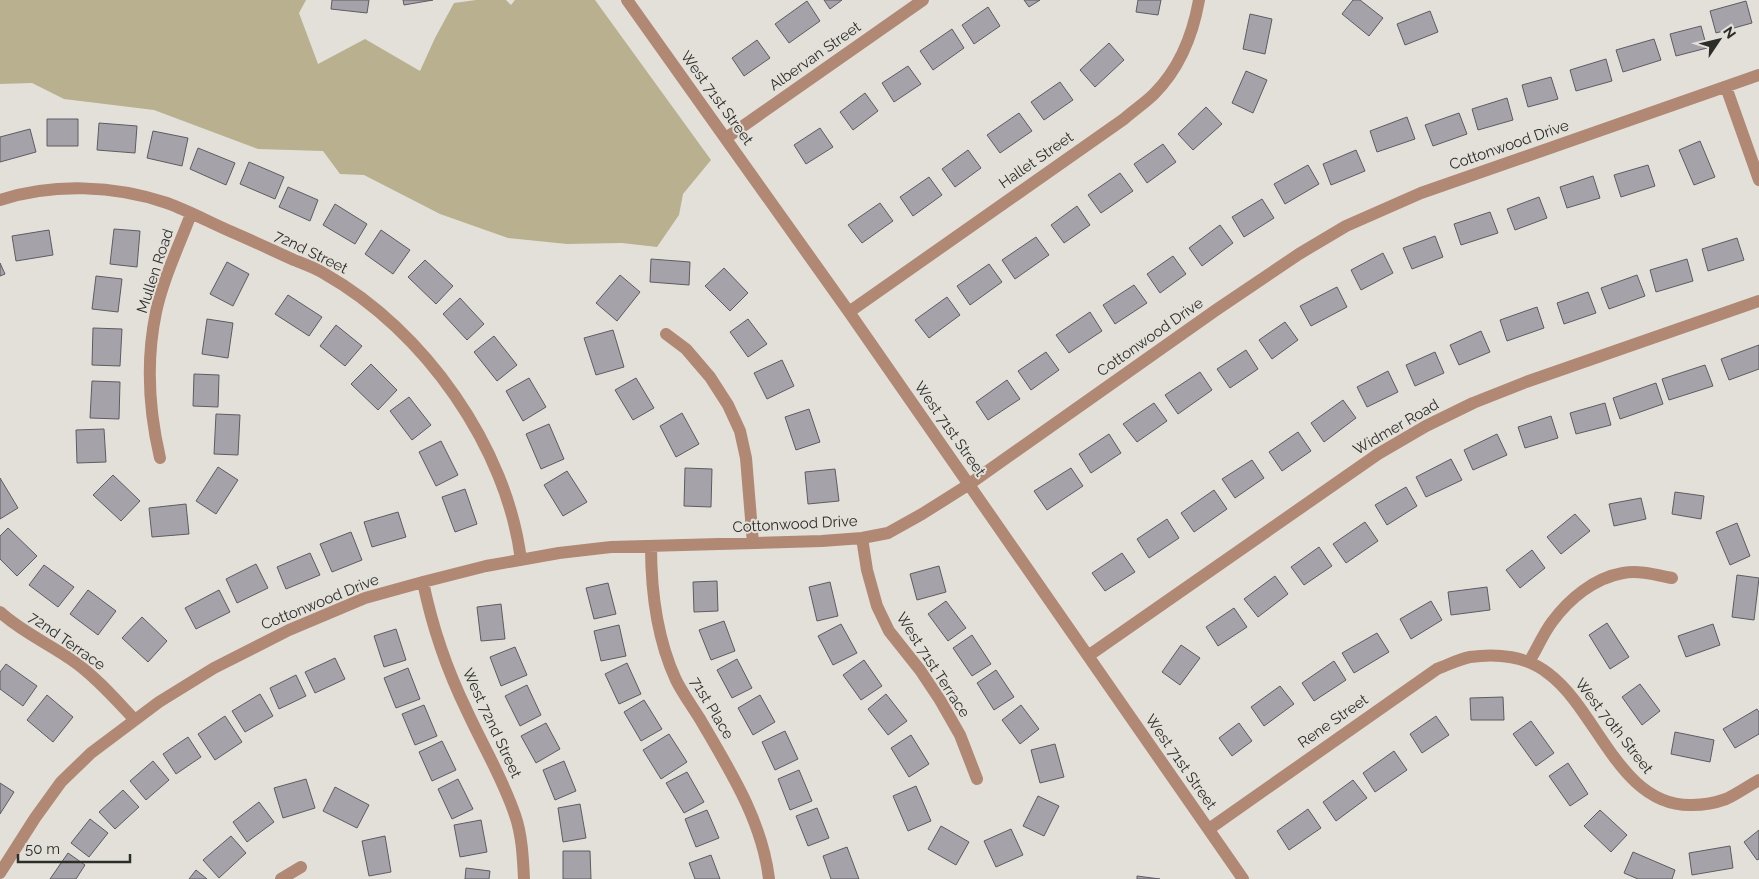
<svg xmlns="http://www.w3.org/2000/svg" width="1759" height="879" font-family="Raleway,sans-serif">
<rect width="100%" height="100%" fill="#e2e0d9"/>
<path fill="#b9b08f" d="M0,0H306L299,13L318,64L365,39L420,71L435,38L454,3L476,0H506L511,5L515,0H595L711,160L683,194L679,215L657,247L622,243L567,244L508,238L440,214L364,175L340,174L323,151L258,149L154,110L64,99L32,83L0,84Z"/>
<path fill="#a5a3a9" stroke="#5e5c62" d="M332,0H369L367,13L331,9Z
M403,0H433L404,5Z
M824,0H842L830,9Z
M1024,0H1040L1029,7Z
M1138,0H1161L1158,15L1136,12Z
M1353,0H1360L1383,18L1369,36L1342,14Z
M807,1L820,21L789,43L775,24Z
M1746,1L1752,23L1716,33L1710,11Z
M988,7L1000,26L974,44L962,25Z
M1430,11L1438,32L1405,45L1397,24Z
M1250,14L1272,19L1265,54L1243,49Z
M1701,26L1707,48L1676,56L1670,34Z
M952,29L964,48L933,70L920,51Z
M1654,39L1661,60L1623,72L1616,50Z
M757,40L770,58L744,76L732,58Z
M1109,43L1124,60L1095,87L1080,70Z
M1606,59L1612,81L1576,91L1570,70Z
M908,66L921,84L894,102L882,83Z
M1246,71L1267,80L1253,113L1232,103Z
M1551,77L1558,99L1528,107L1522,85Z
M1060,82L1073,100L1044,120L1031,102Z
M865,93L878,111L853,130L840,112Z
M1507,98L1513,120L1478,130L1472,109Z
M1206,107L1222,124L1193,150L1178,134Z
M1019,113L1032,131L1000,153L987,135Z
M1459,113L1467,134L1433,146L1425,125Z
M1407,117L1415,139L1377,152L1370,131Z
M47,119H78V146H47Z
M99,123L137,126L135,153L97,150Z
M820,128L833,147L806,164L794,145Z
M30,129L36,152L0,162V137Z
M153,131L188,138L182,166L147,158Z
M1700,141L1715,177L1694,185L1679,150Z
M1163,144L1176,162L1147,183L1134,164Z
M198,148L235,163L226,185L190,169Z
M968,150L981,168L955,187L942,169Z
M1356,150L1365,171L1331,185L1323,164Z
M249,162L284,177L275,199L240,184Z
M1308,165L1319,184L1285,204L1274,184Z
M1648,165L1655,186L1621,197L1614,175Z
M1120,173L1133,191L1101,213L1088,195Z
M1593,176L1600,198L1567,208L1560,187Z
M929,177L942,195L913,216L900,197Z
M288,187L318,200L310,221L279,207Z
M1539,197L1547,218L1515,230L1507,209Z
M1262,199L1274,218L1244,237L1232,217Z
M880,203L893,221L862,243L848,225Z
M335,204L367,224L355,244L323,225Z
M1077,206L1090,225L1064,243L1051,225Z
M1490,212L1498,233L1461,245L1454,224Z
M1220,225L1233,243L1202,266L1189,248Z
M114,229L140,231L137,267L110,264Z
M49,230L53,255L16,261L12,236Z
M381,230L410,250L393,274L365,254Z
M1435,236L1443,257L1412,269L1403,248Z
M1036,237L1049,255L1015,279L1002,260Z
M1737,238L1744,260L1708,271L1702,249Z
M1383,253L1393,273L1361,290L1351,270Z
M1173,256L1186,274L1160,293L1147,274Z
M651,259L690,262L689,285L650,282Z
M1687,259L1693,281L1656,292L1650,270Z
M425,260L453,286L436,304L408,277Z
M227,262L249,274L233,306L210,294Z
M0,263L5,274L0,276Z
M989,264L1002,282L970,305L957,286Z
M724,268L748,293L730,311L705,286Z
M620,275L640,292L617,321L596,303Z
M1637,275L1645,296L1609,309L1601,288Z
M96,276L122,279L118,312L92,309Z
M1134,285L1147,303L1115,324L1103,305Z
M1337,287L1347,307L1311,326L1300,306Z
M1588,292L1596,313L1564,324L1557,303Z
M288,295L322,317L309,336L275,314Z
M947,297L960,315L929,338L915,320Z
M460,298L484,324L467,340L443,314Z
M1537,307L1544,328L1507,341L1500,320Z
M1090,312L1102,331L1069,353L1056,335Z
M207,319L233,323L228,358L202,354Z
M748,319L767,344L748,357L730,332Z
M1285,322L1298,340L1272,359L1259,340Z
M336,325L362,346L345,366L320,346Z
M93,328L122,329L120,366L92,365Z
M613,330L624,367L596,375L584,338Z
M1481,331L1490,352L1459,365L1450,345Z
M494,336L517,365L497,381L474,352Z
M1759,345V369L1729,380L1721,359Z
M1246,350L1258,369L1230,388L1217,369Z
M1046,352L1059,370L1031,390L1018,371Z
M1435,352L1444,373L1415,386L1406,365Z
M782,360L794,386L767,399L754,373Z
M371,364L397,390L378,410L351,384Z
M1705,365L1713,386L1669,400L1662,379Z
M1388,371L1398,392L1367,407L1357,387Z
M1200,372L1212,390L1178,414L1165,395Z
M194,374L219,375L218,407L193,406Z
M529,378L546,407L523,421L506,391Z
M636,378L654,408L633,420L615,390Z
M1007,380L1020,399L988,420L976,402Z
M92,381L120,382L119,419L90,418Z
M1656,383L1663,404L1620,419L1613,398Z
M409,397L431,425L412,440L390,411Z
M1343,400L1356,418L1324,442L1311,423Z
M1154,403L1167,421L1137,442L1123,424Z
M1605,403L1611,425L1576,434L1570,413Z
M809,409L820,442L796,450L785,417Z
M682,413L699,444L676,457L660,426Z
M216,414L240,415L238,455L214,454Z
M1551,416L1558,438L1525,448L1518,427Z
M549,424L564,459L541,469L526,434Z
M104,429L106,462L77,463L76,430Z
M1298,432L1311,451L1282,471L1269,452Z
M1109,434L1121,453L1091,473L1079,454Z
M1497,434L1507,455L1473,470L1464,450Z
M441,441L458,475L436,486L419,452Z
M1451,459L1462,480L1426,497L1416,477Z
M1252,460L1264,478L1235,498L1222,479Z
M218,467L238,480L216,514L196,501Z
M685,468L712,469L711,507L684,506Z
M1071,468L1083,486L1047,510L1034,491Z
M835,469L839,501L808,504L805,472Z
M567,471L587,502L563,516L544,485Z
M113,475L140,501L121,521L93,495Z
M0,478L18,508L0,519Z
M1406,487L1417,506L1387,525L1375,505Z
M465,489L477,524L455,532L442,497Z
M1214,490L1227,509L1194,532L1181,513Z
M1675,492L1704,496L1701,519L1672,514Z
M1641,498L1646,519L1614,526L1609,504Z
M186,504L189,534L152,537L149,508Z
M398,512L406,537L372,547L364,522Z
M1575,514L1590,531L1561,554L1547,537Z
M1167,519L1179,538L1149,558L1137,539Z
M1365,522L1378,541L1346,563L1333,544Z
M1737,523L1750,556L1730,565L1716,532Z
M8,528L37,556L17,576L0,559V536Z
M351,532L362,560L332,572L320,544Z
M1319,547L1332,566L1304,585L1291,567Z
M1532,550L1545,568L1520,588L1506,570Z
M310,553L320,575L286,589L277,567Z
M1122,553L1135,572L1105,591L1092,573Z
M256,564L268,588L237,603L226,579Z
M44,565L74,587L58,607L29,585Z
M939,566L946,592L917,600L910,574Z
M1737,575L1759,578L1754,620L1732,617Z
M1275,576L1288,594L1258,617L1244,599Z
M717,581L718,611L694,612L693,582Z
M830,582L838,616L817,621L809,587Z
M608,583L616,614L594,619L586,588Z
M1487,587L1490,610L1451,615L1448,592Z
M88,590L116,611L98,635L70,614Z
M219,590L230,612L196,629L185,608Z
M946,601L966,628L948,641L928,614Z
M1431,601L1442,620L1411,639L1400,619Z
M501,604L505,639L481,641L477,607Z
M1234,608L1247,627L1218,646L1206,627Z
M142,617L167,641L148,662L122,638Z
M724,621L735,651L711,660L699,630Z
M1607,623L1629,657L1610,669L1589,635Z
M841,624L857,653L833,665L818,636Z
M1713,624L1720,645L1686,657L1678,636Z
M619,625L626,656L601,661L594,631Z
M396,629L406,660L384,667L374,636Z
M1377,633L1389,652L1354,673L1342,653Z
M972,635L991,664L972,676L953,648Z
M1181,645L1200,658L1180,685L1162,672Z
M515,647L527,675L501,686L490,657Z
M335,658L345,679L315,693L305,672Z
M737,659L752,688L732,698L717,670Z
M864,660L882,686L861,700L843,675Z
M1334,661L1346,680L1314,701L1302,683Z
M627,663L641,694L619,704L605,674Z
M6,664L37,686L23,706L0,689V672Z
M408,668L420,699L396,708L384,678Z
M996,670L1014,697L994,710L977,683Z
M296,675L306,696L279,709L270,688Z
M1640,684L1660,711L1642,725L1622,697Z
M527,685L541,715L520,726L505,696Z
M1280,686L1294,704L1264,726L1251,707Z
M260,694L273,716L245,732L232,711Z
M886,694L907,721L888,735L868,709Z
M47,695L73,717L53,742L27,720Z
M760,695L775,722L753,735L738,708Z
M1503,697L1504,720H1471L1470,698Z
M644,700L662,729L641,741L624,712Z
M424,705L437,736L415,745L402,714Z
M1021,705L1039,729L1020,744L1002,720Z
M1757,709L1759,712V734L1735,748L1723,729Z
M225,716L242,742L215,760L198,734Z
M1436,716L1449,735L1422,753L1410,734Z
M1531,721L1554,753L1536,766L1513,734Z
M546,723L560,749L536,763L521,736Z
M1239,723L1252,741L1232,756L1219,738Z
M785,731L798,759L775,770L762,742Z
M1675,732L1714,740L1710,762L1671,754Z
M669,734L687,762L661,779L643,750Z
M911,735L929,764L909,777L891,748Z
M188,737L201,757L176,774L163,754Z
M442,741L456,770L432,781L419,752Z
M1055,744L1064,777L1040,783L1031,750Z
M1394,751L1407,770L1375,792L1363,773Z
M153,761L169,780L146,800L130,781Z
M564,761L576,791L555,800L543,770Z
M1568,763L1588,794L1570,806L1549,776Z
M799,770L812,801L790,810L778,779Z
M687,772L704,802L684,813L666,783Z
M306,779L315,808L283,818L274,788Z
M458,779L473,809L452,819L438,789Z
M1353,780L1367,798L1336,821L1323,802Z
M0,783L14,792L0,814Z
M916,786L931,821L908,831L893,796Z
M335,787L369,805L357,828L323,811Z
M123,790L139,807L115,829L99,812Z
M1038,796L1059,806L1044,836L1023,826Z
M259,802L274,822L247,842L233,822Z
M580,804L586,838L563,842L558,808Z
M817,808L829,838L808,846L796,816Z
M1308,809L1321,828L1289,850L1277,831Z
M707,810L719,838L696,847L685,819Z
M1600,810L1627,835L1611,852L1584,826Z
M90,819L108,833L89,857L71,843Z
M481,820L487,852L460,857L454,825Z
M941,826L969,842L956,865L928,849Z
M1011,829L1023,855L996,867L984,841Z
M1759,830V859L1757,860L1744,842Z
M231,836L246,853L219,878L203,860Z
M385,836L391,872L369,876L362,841Z
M1730,846L1733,868L1692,875L1689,853Z
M847,847L859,879H831L823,856Z
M563,851H590L591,879H563Z
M1633,852L1675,870L1672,879H1638L1624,873Z
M68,853L85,865L76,879H50Z
M711,855L720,879H695L689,863Z
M466,868L490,871L489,879H465Z
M196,870L207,879H189Z
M1137,876L1160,879H1137Z"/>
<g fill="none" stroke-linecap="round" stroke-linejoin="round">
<path stroke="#b08873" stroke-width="12" d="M627,0L849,312L1243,879
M1726,87L1759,180
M726,138L923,0
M0,200C53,183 114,185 167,203C189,211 211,223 232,232C253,241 274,251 294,260C304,264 316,268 325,274C424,330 507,447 521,560
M849,312L1124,119C1134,110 1145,103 1154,94C1179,69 1193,34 1199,0
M666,334L686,349L710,377L728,405L740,431L746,458L753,543
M160,458C149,411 146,360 156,312C163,279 179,246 191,214
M862,538L867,570L877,606L889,631L920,670L940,700L960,735L977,779
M651,546C651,590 657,639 676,680C683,694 692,706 700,719C729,769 762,820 769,879
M423,582C432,626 447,670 467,711C483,746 503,779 515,815C522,835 523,858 524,879
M0,612C23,633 52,645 76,663C98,679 116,700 134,719
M1088,656L1378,454L1426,426L1473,403L1526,382L1759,301
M1529,662C1537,649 1543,634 1552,622C1569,599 1594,578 1623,573C1639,570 1657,575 1672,578
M1209,829L1437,669C1448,665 1459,659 1470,657C1497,653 1527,656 1549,674C1598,711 1620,807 1692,805C1704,805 1715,803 1726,799C1737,794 1748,786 1759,780
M0,873L35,818L61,782L91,753L159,702L214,668L289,630L365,598L423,582L486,566L559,553L611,547L822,541L862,538L888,533L922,514L968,485L1216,310L1299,254L1346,226L1421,193L1759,75
M281,879L301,867"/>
</g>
<g text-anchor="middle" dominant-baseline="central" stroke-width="4" stroke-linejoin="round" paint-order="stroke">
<g font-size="15" fill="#2d2d2a" stroke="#e2e0d9">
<text transform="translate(815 56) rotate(-35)">Albervan Street</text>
<text transform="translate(717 98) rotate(54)">West 71st Street</text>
<text transform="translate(1509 145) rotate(-19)">Cottonwood Drive</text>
<text transform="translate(1036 160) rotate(-35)">Hallet Street</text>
<text transform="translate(311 252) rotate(26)">72nd Street</text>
<text transform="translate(155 271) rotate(-72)">Mullen Road</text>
<text transform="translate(1150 337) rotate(-35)">Cottonwood Drive</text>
<text transform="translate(1396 427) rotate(-30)">Widmer Road</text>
<text transform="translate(950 429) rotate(55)">West 71st Street</text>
<text transform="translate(795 524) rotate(-3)">Cottonwood Drive</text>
<text transform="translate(320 602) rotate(-22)">Cottonwood Drive</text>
<text transform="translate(67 641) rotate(35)">72nd Terrace</text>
<text transform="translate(933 665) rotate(57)">West 71st Terrace</text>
<text transform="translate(712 708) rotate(59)">71st Place</text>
<text transform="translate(1333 721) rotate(-35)">Rene Street</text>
<text transform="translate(492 723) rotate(65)">West 72nd Street</text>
<text transform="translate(1614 726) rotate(52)">West 70th Street</text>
<text transform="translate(1181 762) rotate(55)">West 71st Street</text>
</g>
</g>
<g transform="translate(1719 40) rotate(55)" stroke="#e2e0d9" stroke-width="4" paint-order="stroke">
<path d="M0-4L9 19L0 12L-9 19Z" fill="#2d2d2a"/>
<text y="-8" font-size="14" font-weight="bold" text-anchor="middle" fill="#2d2d2a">N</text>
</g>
<path d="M18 854v8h112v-8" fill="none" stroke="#2d2d2a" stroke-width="2.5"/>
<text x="25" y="854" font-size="15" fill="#2d2d2a" stroke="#e2e0d9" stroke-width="4" paint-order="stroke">50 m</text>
</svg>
